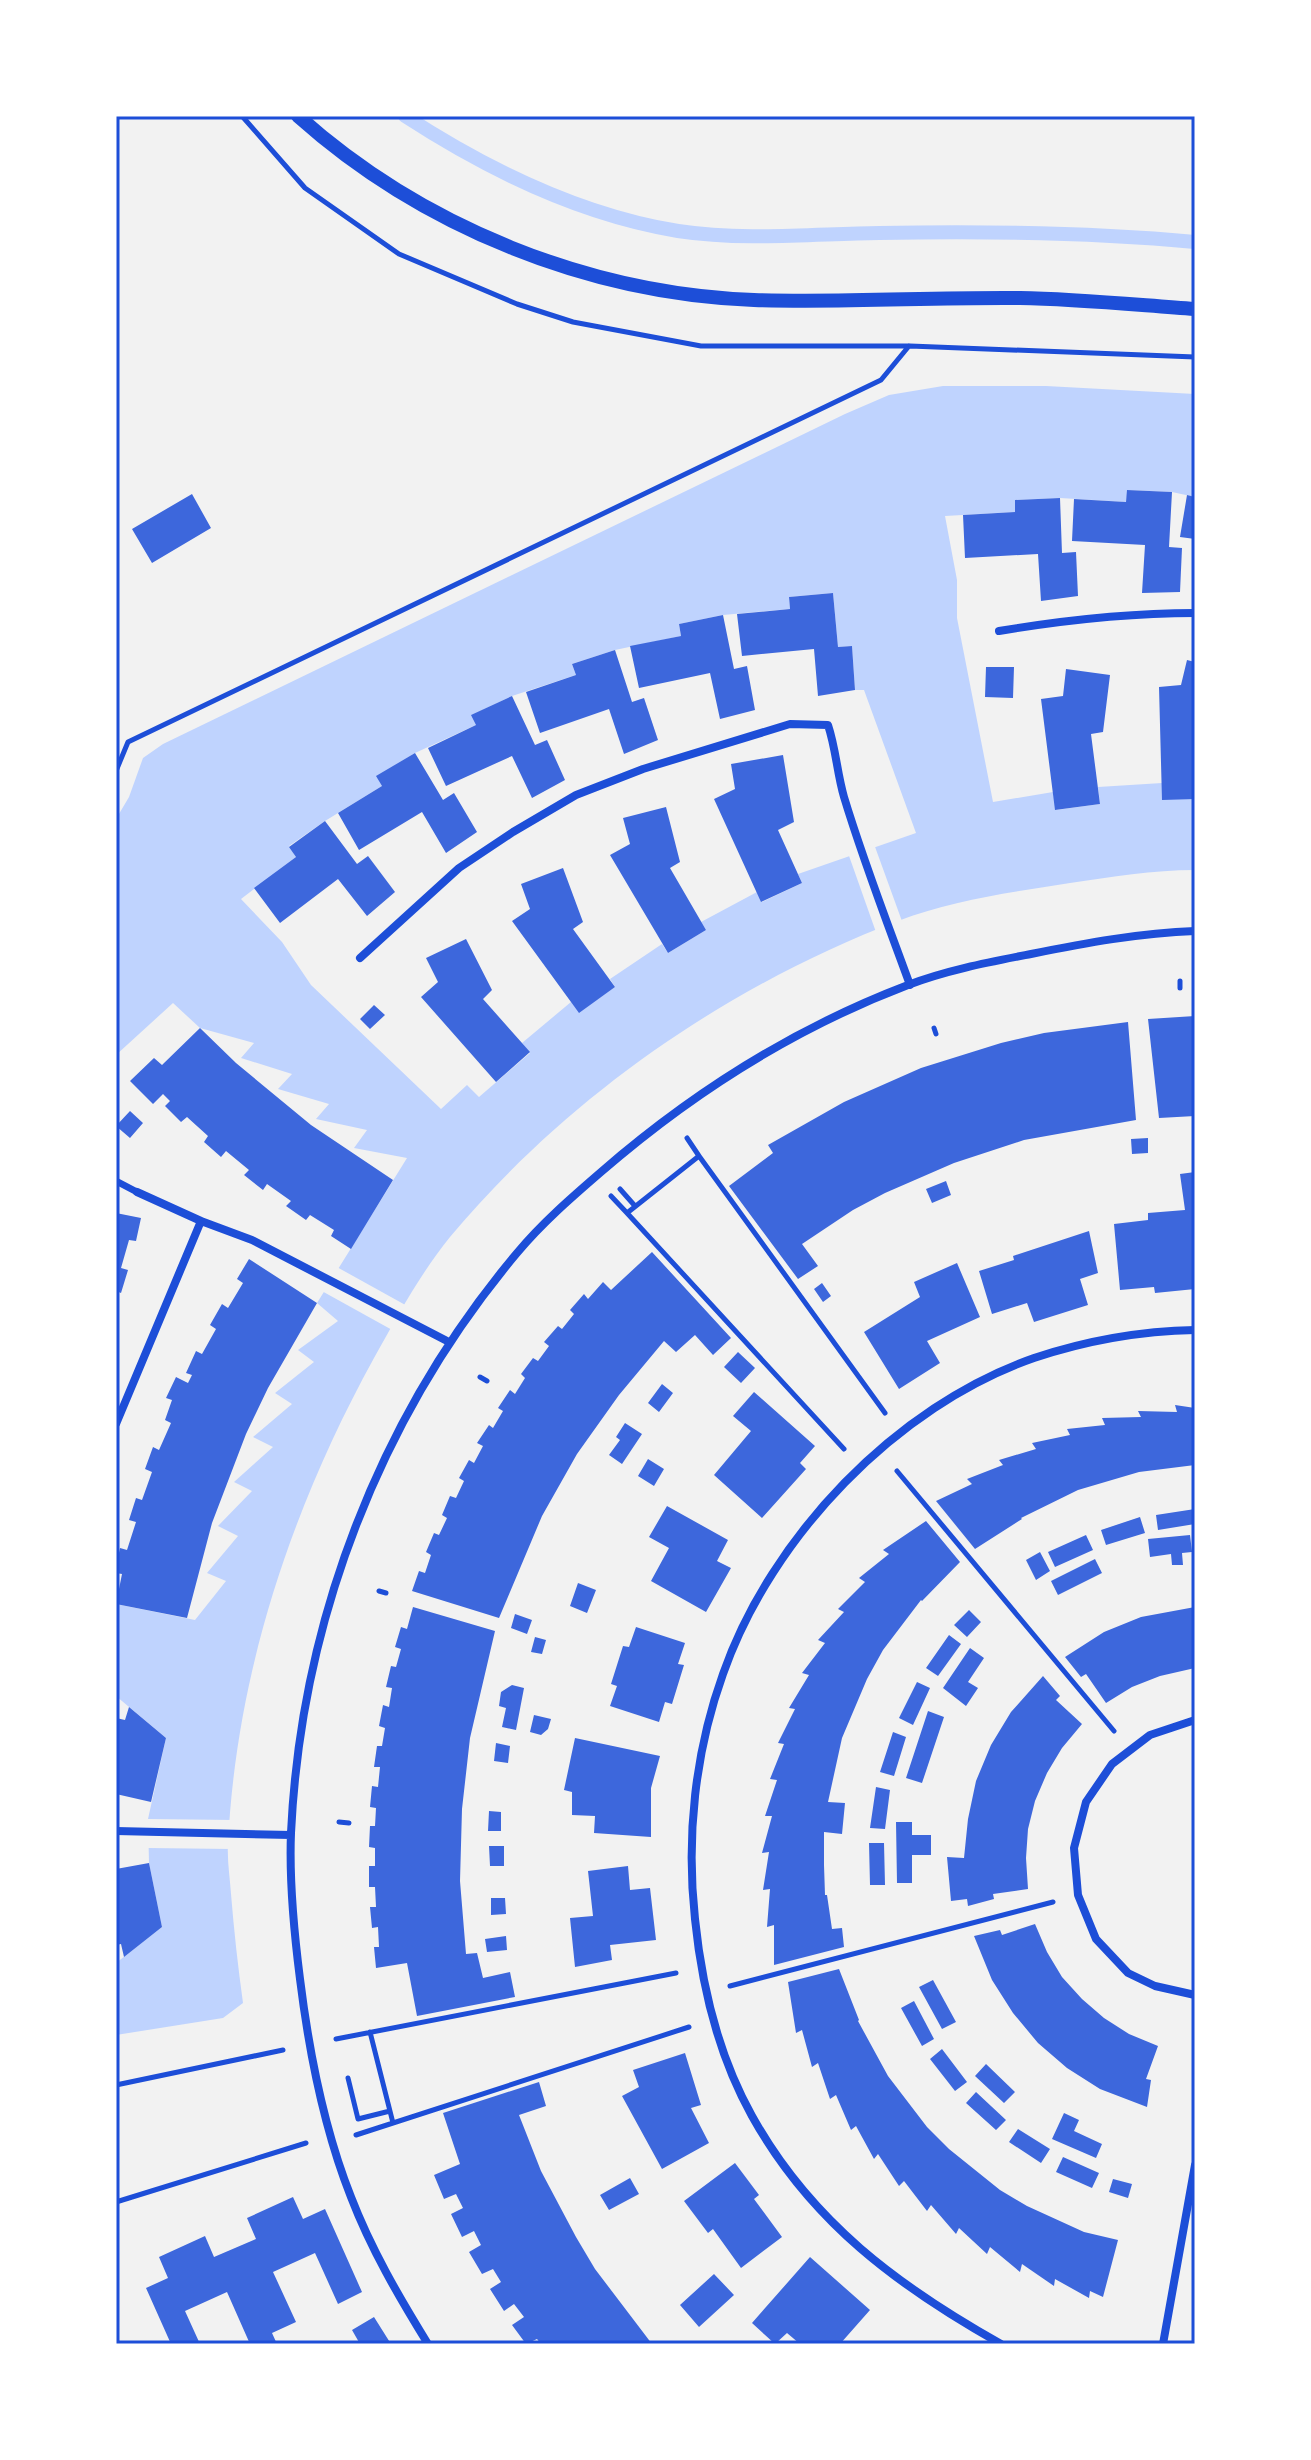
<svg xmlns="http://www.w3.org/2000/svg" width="1311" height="2460" font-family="Lato,sans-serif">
<rect width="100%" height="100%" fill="#f2f2f2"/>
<path fill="#bfd3fe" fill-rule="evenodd" d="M943,386H1046L1195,394V497L1172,492L1128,490L1126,502L1060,498L1015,500V512L945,516L957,580V618L993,802L1053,792L1056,810L1100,804L1098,787L1162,783L1195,799V870C1153,870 1111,877 1070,883C1013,892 952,900 898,921C727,986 567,1097 450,1237C420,1274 397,1317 374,1358C292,1507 236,1673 228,1844C227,1861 230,1878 231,1894C234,1931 238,1967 243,2003L223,2018L116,2035V1963L162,1927L149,1863L148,1819L166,1738L116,1696V1604L195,1620L226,1581L207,1573L238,1536L218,1526L252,1491L234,1482L273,1447L253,1437L292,1404L275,1393L314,1362L298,1350L338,1321L317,1303L407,1158L354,1148L367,1130L316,1119L329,1104L278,1089L292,1074L241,1058L254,1043L200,1028L173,1003L116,1055V819L129,797L143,758L163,744L845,414L889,395ZM833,593L838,647L852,646L855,690H864L916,833L798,874L802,883L762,902L757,892L701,922L706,930L668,953L662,944L610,979L615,987L579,1012L571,1002L522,1043L530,1053L479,1097L467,1085L441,1109L311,985L282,942L241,899L296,857L289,846L325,821L382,786L377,776L415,753L476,725L472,715L512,696L576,675L572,664L615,650L681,636L679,624L723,615L790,609L789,597Z"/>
<path fill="#f2f2f2" d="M874,844L903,924L877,935L848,853Z
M335,1266L409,1307L394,1331L320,1290Z
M148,1819L234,1820L232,1849L148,1848Z"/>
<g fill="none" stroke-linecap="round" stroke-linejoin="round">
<path stroke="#bfd3fe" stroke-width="14" d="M405,116C488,170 580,215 678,231C744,241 813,234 879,233C985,231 1089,232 1195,242"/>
</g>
<path fill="#3d67dc" d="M1127,490L1172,492L1169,547L1182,548L1180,592L1142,593L1145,545L1072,541L1074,499L1126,502Z
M192,494L211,528L152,563L132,529Z
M1187,495L1195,497V539L1180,537Z
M1060,498L1062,553L1076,552L1078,596L1041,601L1038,554L965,558L963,515L1015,512V500Z
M833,593L838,647L852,646L855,690L818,696L814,649L742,656L737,614L790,609L789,597Z
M723,615L734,669L747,666L755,710L720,719L710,673L639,688L630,646L681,636L679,624Z
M615,650L632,702L644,698L658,740L624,754L609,709L540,733L526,692L576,675L572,664Z
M1187,660L1195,662V799L1162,800L1159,687L1181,685Z
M986,667H1014L1013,698L985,697Z
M1066,669L1110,675L1103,732L1091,734L1100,804L1055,810L1041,699L1063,696Z
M512,696L535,745L547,740L565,780L532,798L512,756L446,786L428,748L476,725L471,715Z
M415,753L443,800L454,793L477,832L446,853L422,812L359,850L338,813L382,786L376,776Z
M783,755L794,822L778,830L802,883L761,902L714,799L735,789L731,764Z
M666,807L680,862L670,868L706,930L668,953L610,855L630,844L623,818Z
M325,821L357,864L368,856L395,892L367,916L338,879L280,923L254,888L296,857L289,847Z
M563,868L583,922L573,929L615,987L579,1013L512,921L530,909L521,884Z
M466,939L492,990L483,999L530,1052L496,1082L421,997L438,982L426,958Z
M374,1005L385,1015L370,1029L360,1019Z
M1195,1016V1116L1159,1118L1148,1019Z
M1128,1022L1136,1120L1024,1140L954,1163L885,1193L853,1210L802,1244L818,1266L798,1279L729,1186L773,1153L768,1145L844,1102L921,1068L1001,1043L1044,1033Z
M200,1028L236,1063L311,1125L393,1180L351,1249L331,1236L334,1230L310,1215L306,1220L286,1206L291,1201L267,1184L263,1190L244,1175L249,1170L226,1151L221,1157L204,1142L208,1136L187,1117L181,1122L165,1106L170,1101L163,1094L153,1104L130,1081L154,1058L162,1065Z
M130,1111L143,1123L130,1138L116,1126Z
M1148,1138V1153L1132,1154L1131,1139Z
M1195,1172V1289L1155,1293L1154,1287L1120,1290L1114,1224L1148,1220V1213L1185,1210L1180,1174Z
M946,1181L951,1195L932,1203L926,1189Z
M116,1213L141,1218L136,1241L129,1240L121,1268L128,1270L121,1293L116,1291Z
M1089,1231L1098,1273L1080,1279L1088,1305L1034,1322L1027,1303L992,1314L979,1271L1014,1260L1013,1256Z
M652,1252L731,1338L713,1355L695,1335L676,1352L664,1341L619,1395L577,1454L542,1516L499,1618L412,1591L419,1571L425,1573L431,1555L426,1552L434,1533L439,1535L447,1518L442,1515L450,1496L456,1498L464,1481L459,1478L469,1460L474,1463L483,1446L477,1443L489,1425L493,1428L503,1411L498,1408L510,1390L515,1394L525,1378L521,1374L533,1358L538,1361L549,1346L544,1342L558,1326L562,1329L574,1314L570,1310L584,1294L588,1299L603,1282L611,1290Z
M249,1259L317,1303L268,1388L246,1434L212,1523L187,1618L116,1604L122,1574L116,1573V1567L120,1548L127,1550L136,1522L129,1520L136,1498L142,1500L152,1472L145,1469L153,1447L159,1450L171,1423L165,1420L172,1400L166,1398L176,1377L188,1383L192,1375L186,1373L196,1351L202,1354L216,1329L210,1325L222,1304L228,1308L243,1283L237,1279Z
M957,1263L980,1317L927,1341L940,1363L899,1389L864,1332L920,1297L914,1282Z
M822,1283L831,1296L823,1302L814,1289Z
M738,1352L755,1368L741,1383L724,1367Z
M662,1384L673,1393L659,1412L648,1403Z
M754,1392L815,1446L800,1463L806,1469L762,1518L714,1475L751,1431L733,1416Z
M1175,1405L1195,1408V1465L1139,1472L1078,1490L1021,1518L1022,1519L975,1549L936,1501L972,1484L967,1479L1003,1465L999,1460L1036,1449L1032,1443L1070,1435L1067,1429L1105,1425L1102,1418L1141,1417L1138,1411L1177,1412Z
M625,1423L642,1434L622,1464L609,1455L620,1440L616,1437Z
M648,1459L664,1469L654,1486L638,1476Z
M667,1506L728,1540L717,1561L731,1568L706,1612L651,1581L669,1548L649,1537Z
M1195,1509V1524L1158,1530L1156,1515Z
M1140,1517L1145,1533L1106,1545L1101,1530Z
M926,1521L960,1562L922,1601L921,1600L883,1650L867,1679L842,1738L828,1802L845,1803L842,1834L824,1832V1865L825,1895H827L832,1929L842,1928L844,1947L774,1965V1925L767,1927L770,1889L763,1890L769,1852L762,1853L772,1816H765L777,1780L770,1779L784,1744L778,1743L795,1709L789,1708L809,1675L802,1673L825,1643L818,1640L844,1612L838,1609L865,1582L859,1578L889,1554L883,1550Z
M1086,1535L1093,1550L1055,1567L1048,1552Z
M1190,1535L1192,1552L1182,1553L1183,1565H1172L1171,1554L1150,1557L1148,1539Z
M1040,1552L1050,1571L1036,1580L1026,1560Z
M1095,1559L1102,1573L1058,1595L1051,1581Z
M578,1583L596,1590L587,1613L570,1606Z
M413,1607L495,1631L470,1738L462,1809L460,1881L466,1954L477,1953L483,1978L510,1972L515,1997L417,2016L407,1963L376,1968L374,1947H379L378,1927L372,1928L370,1907H376L375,1887H369V1866H375V1848L369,1847L370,1826H375L376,1808L370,1807L372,1786L378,1787L380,1767H374L377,1746H382L385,1728L379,1726L383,1705L389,1707L392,1688L386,1687L391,1666L396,1667L401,1649L395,1647L401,1627L407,1629Z
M1195,1607V1668L1160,1676L1132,1687L1106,1703L1086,1674L1081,1677L1065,1657L1104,1632L1141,1617Z
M969,1610L981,1622L967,1637L954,1625Z
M515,1614L532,1620L527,1634L511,1628Z
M636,1627L685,1643L678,1664L684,1665L672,1704L665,1702L659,1722L610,1706L617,1686L611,1684L623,1646L629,1647Z
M949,1635L961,1644L938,1676L926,1668Z
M535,1637L546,1640L542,1654L531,1652Z
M970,1648L984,1658L968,1682L978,1688L966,1706L943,1688Z
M1043,1676L1060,1696L1056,1700L1082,1724L1062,1748L1047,1773L1035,1801L1028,1829L1026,1858L1028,1889L993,1894L994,1899L968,1906L967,1899L951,1901L947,1857L964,1858L968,1819L976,1781L991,1745L1011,1712Z
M917,1682L930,1688L913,1725L899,1718Z
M512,1685L524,1688L516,1730L502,1727L506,1708L499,1706L501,1692Z
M129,1707L166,1738L151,1802L116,1794V1718L125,1720Z
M928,1711L944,1717L922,1783L906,1778Z
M534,1715L551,1719L548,1729L541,1735L530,1732Z
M893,1732L906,1737L894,1776L880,1772Z
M575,1738L660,1756L651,1788V1837L594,1833L595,1816L572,1815V1792L564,1790Z
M496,1743L510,1746L508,1763L494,1761Z
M876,1787L890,1790L885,1829L870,1828Z
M489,1811L501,1812V1831H488Z
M896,1822H912V1835H931V1855H912V1883H897Z
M869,1843H884L885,1885H870Z
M489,1846H504V1866H490Z
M149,1863L162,1927L124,1957L121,1944L116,1945V1869Z
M628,1866L630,1890L650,1888L656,1940L610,1945L612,1960L575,1967L570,1918L593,1916L588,1871Z
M491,1898H505L506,1914L491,1915Z
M1035,1924L1047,1952L1062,1977L1082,1999L1104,2018L1129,2034L1158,2046L1146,2079L1151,2080L1147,2107L1100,2089L1067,2068L1038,2043L1013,2013L992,1980L974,1936L1000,1930L1002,1935Z
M506,1936L507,1950L487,1952L485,1939Z
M839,1969L859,2020L858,2021L888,2076L927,2127L949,2149L1000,2190L1027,2206L1084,2232L1118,2240L1103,2297L1090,2291L1089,2298L1055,2279L1054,2286L1022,2264L1020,2272L990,2247L987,2254L959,2228L956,2234L931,2205L927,2211L904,2181L899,2186L878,2154L874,2159L856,2126L851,2130L836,2095L830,2099L818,2063L812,2067L802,2030L796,2033L788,1982Z
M933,1980L956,2022L942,2029L919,1987Z
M914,2001L934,2039L922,2046L901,2008Z
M942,2049L967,2082L955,2091L930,2059Z
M685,2053L701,2105L691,2108L709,2143L662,2169L622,2096L639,2087L633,2070Z
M986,2064L1015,2092L1004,2103L975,2076Z
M539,2082L546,2106L519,2115L541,2171L576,2237L595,2269L652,2344H541L537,2339L526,2344L512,2325L524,2317L514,2304L504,2311L490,2289L501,2282L493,2269L482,2274L469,2252L481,2245L474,2231L462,2237L451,2214L463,2208L456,2194L444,2199L434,2175L460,2164L443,2113Z
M976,2092L1006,2120L996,2130L966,2103Z
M1064,2113L1079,2120L1074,2131L1102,2144L1096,2158L1052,2139Z
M1018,2129L1050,2149L1041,2163L1009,2142Z
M1063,2157L1099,2173L1092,2188L1056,2172Z
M735,2163L759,2195L754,2199L782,2237L741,2268L713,2229L708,2233L684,2201Z
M630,2178L639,2194L609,2210L600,2195Z
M1113,2179L1132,2184L1128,2198L1109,2192Z
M293,2197L303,2219L325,2209L362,2292L338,2304L315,2253L273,2272L296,2322L272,2333L277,2344H250L227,2292L185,2311L200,2344H171L146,2288L168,2278L159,2257L205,2236L214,2257L256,2239L247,2218Z
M810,2257L870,2310L840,2344H800L787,2333L775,2344L752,2323Z
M714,2274L734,2295L699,2327L680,2305Z
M374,2317L391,2344H360L352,2330Z"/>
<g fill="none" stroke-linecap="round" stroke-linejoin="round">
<path stroke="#1d4ed8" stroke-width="5" d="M242,116L305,188L399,254L517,304L573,322L701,346H910L1195,357
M116,771L128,742L881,380L909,346
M1180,981V988
M934,1028L936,1034
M687,1138L699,1156
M620,1189L635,1206
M611,1196L627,1213
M480,1377L487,1381
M844,1449L627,1213L699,1156L885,1413
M897,1471L1114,1731
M379,1591L386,1593
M339,1822L349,1823
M730,1986L1053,1902
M370,2032L393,2123
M336,2039L676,1973
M348,2078L358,2119L390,2111
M116,2085L283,2050
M356,2135L689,2027
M116,2202L306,2143"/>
<path stroke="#1d4ed8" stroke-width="7" d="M116,1181L137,1192"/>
<path stroke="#1d4ed8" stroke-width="8" d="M999,631C1065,620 1128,613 1195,613
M360,958L459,868L513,832L576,795L643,769L790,724L828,725C836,749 837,773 844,797C863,860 887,922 910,985
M137,1192L201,1221
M116,1424L201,1221L252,1240L449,1342
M1195,1720L1150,1735L1112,1764L1086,1802L1074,1848L1078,1895L1096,1939L1128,1973L1155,1986L1195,1995
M116,1831L291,1835
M428,2344C399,2297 371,2249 351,2197C324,2129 309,2052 300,1979C294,1932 289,1882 291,1833C301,1621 380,1416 517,1253C542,1223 572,1197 601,1172C692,1093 795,1028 908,985C947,970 990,962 1031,954C1085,943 1140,933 1195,931
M1001,2344C898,2286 811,2222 752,2116C718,2055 702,1988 695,1919C686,1837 695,1752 723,1674C771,1537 896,1406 1034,1358C1085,1341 1142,1331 1195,1330
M1163,2344L1195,2165"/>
<path stroke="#1d4ed8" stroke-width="14" d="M298,116C422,227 589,294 754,300C843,303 932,297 1020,298C1078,299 1137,305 1195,309"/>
</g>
<rect width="1311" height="2460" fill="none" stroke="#ffffff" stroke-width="236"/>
<rect x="118" y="118" width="1075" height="2224" fill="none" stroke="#1d4ed8" stroke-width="3"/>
</svg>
